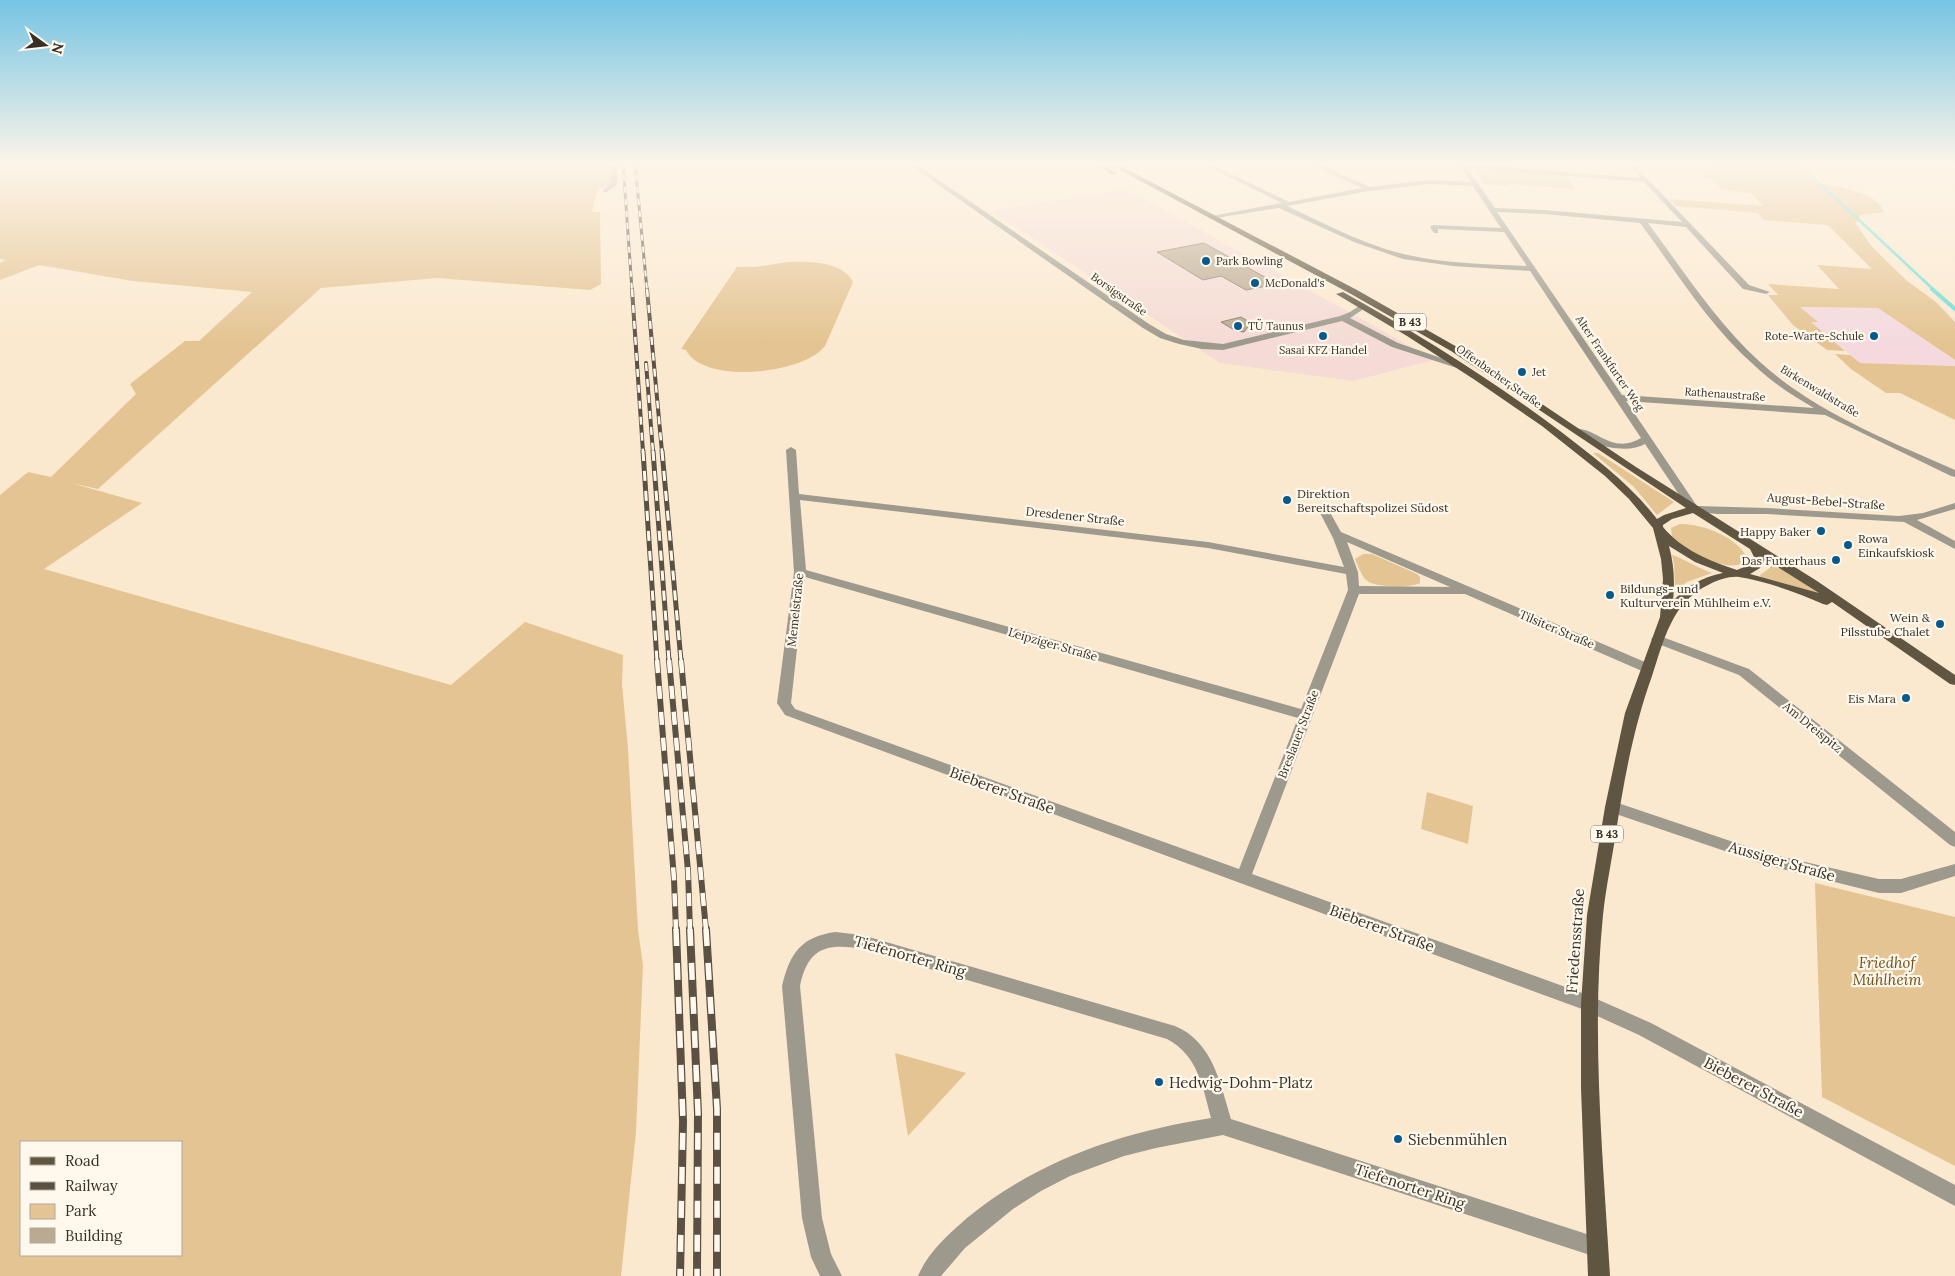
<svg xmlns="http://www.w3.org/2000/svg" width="1955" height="1276" font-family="Lora,serif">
<rect width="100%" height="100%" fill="#fbe9cf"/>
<path fill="#f5dbd5" d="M1126,189L1367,322L1434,360L1353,381L1220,363L992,211Z"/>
<path fill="#f4dadf" d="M1800,307L1878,308L1955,360V366L1860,363L1810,322H1817Z"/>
<path fill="#e4c492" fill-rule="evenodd" d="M0,163H612V185L598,188L592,212H600L601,284L590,290L437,278L321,288L98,489L71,483L142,503L44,569L451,685L525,622L623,655L622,684L628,749L638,930L643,965L636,1132L621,1276H0V495L28,472L51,477L136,394L130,384L185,341H199L252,292L133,281L39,265L0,280V263L6,260L0,259ZM21,1142H181V1255H21Z
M1712,163H1794C1800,168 1805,176 1812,179C1833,191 1873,186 1884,212L1861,215L1856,224L1872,247L1906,280L1936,302L1955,322V360L1878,308L1800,307L1818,322H1811L1845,351L1827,350L1793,325L1768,295H1778L1768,284L1839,289L1817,265L1872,269L1828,225L1763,220L1758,213L1676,206L1669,199L1763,206L1752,194L1722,189L1712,179L1705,178L1703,174Z
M1473,169L1567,175L1575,189L1509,184L1510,186L1484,184Z
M788,262C808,261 843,261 853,282L825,346C804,374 703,385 686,350L681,349L737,267H755Z
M1835,354L1850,355L1860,363L1955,366V420L1900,393H1886L1851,369Z
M1593,453H1598L1674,502L1657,515L1634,487Z
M1680,524C1701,523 1738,537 1747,558L1746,562C1727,574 1684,552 1672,536L1671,528Z
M1363,554H1372L1417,574L1420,577V583C1411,588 1374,588 1366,580C1361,575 1358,566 1355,559Z
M1672,555C1678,556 1702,570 1712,573L1687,582L1679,588L1675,587L1674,564Z
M1770,562L1821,594L1761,577L1760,575L1770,568Z
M1427,792L1473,806L1468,844L1421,829Z
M1815,883L1955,917V1166L1822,1097Z
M895,1053L966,1073L908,1136Z"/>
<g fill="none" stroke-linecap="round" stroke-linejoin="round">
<path stroke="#6bdddc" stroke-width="2.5" d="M1798,163L1934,290"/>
<path stroke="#6bdddc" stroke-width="4" d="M1932,289L1955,309"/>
</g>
<path fill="#bbaa91" stroke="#8d7d65" d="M1204,243L1277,284L1246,290L1221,276L1203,280L1157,252Z
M1241,317L1251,323L1244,332L1236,331L1221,322Z"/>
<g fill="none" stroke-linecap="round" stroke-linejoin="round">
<path fill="#9e998d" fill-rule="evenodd" d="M612,163H618L617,185L607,192H603V190L611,184Z
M907,163H914L1149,324L1166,334L1184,340L1223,344L1340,316L1350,312L1362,304H1365V308L1350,318L1398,343L1467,367L1460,369L1392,347L1342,321L1223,350L1202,349L1179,344L1160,338L1143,328Z
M1200,163H1208L1289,202L1362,188L1307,163H1316L1370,187L1429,180L1471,182L1458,163L1640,178L1632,168L1635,163H1641L1638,168L1640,171L1749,285L1770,292L1766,294L1743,289L1686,227L1648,223C1683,270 1716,322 1760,362C1815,412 1888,440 1955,470V477L1951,476L1825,415L1626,401L1697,506L1767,508L1899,516L1923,513L1955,503V509L1917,520L1955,541V549L1904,522L1767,514H1717L1690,511L1645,444C1627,455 1587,445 1572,431L1574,429C1594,425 1612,456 1641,438L1530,271L1453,266L1403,259L1354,242L1279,208L1210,219L1209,218L1212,216L1282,203ZM1467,168L1644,182L1682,222L1544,210L1495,208ZM1429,184L1473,186L1501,228L1433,225L1430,227L1434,233H1438V229L1504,232L1527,266C1487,264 1447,264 1408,255C1366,246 1326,224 1287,206L1369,191ZM1497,212L1544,214L1640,223C1676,271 1709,326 1755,366C1773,383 1793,396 1814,408L1622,395Z
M791,447L796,450L799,494L1208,542L1344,567L1333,538L1318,509L1323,506L1327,507L1341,532L1652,665L1653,668L1652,671H1642L1465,594H1359L1252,874L1596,998L1599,1004L1596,1010L1590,1012L785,715L777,703L794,572L786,450ZM800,500L1208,548L1346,574L1348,590L1301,709L806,570ZM1347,542L1450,587L1359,586L1358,572ZM805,577L1298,718L1239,869L795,709L791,703Z
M1657,635L1749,669L1955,832V847L1950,845L1739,675L1653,642L1651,639Z
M1612,801L1766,853L1879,879H1901L1955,864V876L1901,893H1879L1766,865L1607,811L1605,807L1607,803Z
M835,932L862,935L1175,1026C1213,1042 1220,1083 1231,1119L1596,1237L1603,1240L1606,1247L1603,1254L1596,1257L1223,1135L1156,1148L1124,1156L1070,1176L1041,1191L1013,1209L965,1248L941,1276H918C928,1252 948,1235 967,1218C1038,1160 1122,1132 1211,1118C1203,1088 1198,1055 1167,1039L862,949C826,943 808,948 800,986L822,1218L831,1254L842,1276H820L811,1257L802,1218L782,986C790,953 801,937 835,932Z"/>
<path fill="#9e998d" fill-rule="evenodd" d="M1590,996L1651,1023L1955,1185V1206L1639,1035L1584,1010L1581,1004L1584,998Z"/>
<path fill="#5f5541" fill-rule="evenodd" d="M1092,163H1100L1118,174L1113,175Z
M1107,163H1115L1357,290L1457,347L1636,467L1817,581L1955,675V685L1950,684L1832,602L1827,605L1823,604C1798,593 1766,581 1739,577C1730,576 1718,580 1710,584C1672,601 1664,640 1652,676C1634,726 1624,779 1616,832C1612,859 1606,887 1603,915C1591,1034 1603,1156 1610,1276H1588L1581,1088V1004L1587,915L1605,807L1625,713L1660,617L1663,579L1661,559L1653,528L1629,499L1605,476L1542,426L1475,380L1407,336L1336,294L1343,292C1418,334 1491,379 1560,431C1595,458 1630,484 1657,519L1664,515L1686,508L1451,351L1351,294ZM1693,513L1750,549L1754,557L1751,564L1737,570C1710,561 1682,550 1663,527V525L1672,519ZM1669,546L1695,562L1723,573C1702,577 1687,586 1673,601C1675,582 1674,564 1669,546ZM1765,559L1819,593L1750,574L1760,568Z"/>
<g stroke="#5a5144" stroke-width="3">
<path id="rail-far4" d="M623,163L632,290
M635,163L647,290"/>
</g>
<g stroke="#5a5144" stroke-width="4">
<path id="rail-far3" d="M632,289L643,452
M647,289L662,452
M646,363L653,452"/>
</g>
<g stroke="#5a5144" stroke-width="5">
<path id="rail-far2" d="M643,451L657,661
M653,451L669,661
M662,451L681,661"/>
</g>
<g stroke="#5a5144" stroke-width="6">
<path id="rail-far1" d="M657,660L674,879L676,930
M669,660L688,871L690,930
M681,660L706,930"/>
</g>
<g stroke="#5a5144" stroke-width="8">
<path id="rail" d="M676,929L683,1121L680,1276
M690,929L698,1113L697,1276
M706,929L717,1109V1276"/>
</g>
<use href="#rail-far4" stroke="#fff8ed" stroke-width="2" stroke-dasharray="6" stroke-linecap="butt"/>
<use href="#rail-far3" stroke="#fff8ed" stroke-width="2.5" stroke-dasharray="8" stroke-linecap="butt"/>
<use href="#rail-far2" stroke="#fff8ed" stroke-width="3" stroke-dasharray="10" stroke-linecap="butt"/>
<use href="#rail-far1" stroke="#fff8ed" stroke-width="4.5" stroke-dasharray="13" stroke-linecap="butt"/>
<use href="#rail" stroke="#fff8ed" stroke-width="5.5" stroke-dasharray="17" stroke-linecap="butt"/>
</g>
<linearGradient id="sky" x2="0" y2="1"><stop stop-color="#76c4e3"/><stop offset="0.48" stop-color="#fdf5e9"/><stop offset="1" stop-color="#fdf5e9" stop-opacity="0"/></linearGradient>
<rect width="1955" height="342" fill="url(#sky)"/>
<g fill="#085a8c" stroke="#fff8ed" stroke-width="2">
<circle cx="1206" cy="261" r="5"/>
<circle cx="1255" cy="283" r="5"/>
<circle cx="1238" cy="326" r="5"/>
<circle cx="1323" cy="336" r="5"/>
<circle cx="1874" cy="336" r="5"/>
<circle cx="1522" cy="372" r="5"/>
<circle cx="1287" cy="500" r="5"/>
<circle cx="1821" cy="531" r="5"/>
<circle cx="1848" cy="545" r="5"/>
<circle cx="1836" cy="560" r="5"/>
<circle cx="1610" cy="595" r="5"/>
<circle cx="1940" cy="624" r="5"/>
<circle cx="1906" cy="698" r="5"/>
<circle cx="1159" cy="1082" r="5"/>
<circle cx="1398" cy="1139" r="5"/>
</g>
<g text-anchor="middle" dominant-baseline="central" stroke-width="4.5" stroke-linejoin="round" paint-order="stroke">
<g font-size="11" fill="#373026" stroke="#fff8ed" text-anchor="start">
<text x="1216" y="261">Park Bowling</text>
<text x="1265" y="283">McDonald's</text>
<text x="1248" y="326">TÜ Taunus</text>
<text x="1864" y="336" text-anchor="end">Rote-Warte-Schule</text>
<text x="1323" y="350" text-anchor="middle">Sasai KFZ Handel</text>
<text x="1532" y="372">Jet</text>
</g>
<g font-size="11" fill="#373026" stroke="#fff8ed">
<text transform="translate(1119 294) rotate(35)">Borsigstraße</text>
<text transform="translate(1610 363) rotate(56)">Alter Frankfurter Weg</text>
<text transform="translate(1499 376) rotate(35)">Offenbacher Straße</text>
<text transform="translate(1820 391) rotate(31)">Birkenwaldstraße</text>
<text transform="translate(1725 394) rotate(4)">Rathenaustraße</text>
</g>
<g fill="#fff8ed" stroke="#736c62" stroke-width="1">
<rect x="1394" y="313.5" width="32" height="17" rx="4"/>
<rect x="1591" y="825.5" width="32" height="17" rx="4"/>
</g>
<g font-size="11" font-weight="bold" fill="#373026">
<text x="1410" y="322">B 43</text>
<text x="1607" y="834">B 43</text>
</g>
<g font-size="12" fill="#373026" stroke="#fff8ed" text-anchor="end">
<text x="1297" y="493" text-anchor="start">Direktion<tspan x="1297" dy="14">Bereitschaftspolizei Südost</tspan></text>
<text x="1811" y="531">Happy Baker</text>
<text x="1858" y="538" text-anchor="start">Rowa<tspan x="1858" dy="14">Einkaufskiosk</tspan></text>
<text x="1826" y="560">Das Futterhaus</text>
<text x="1620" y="588" text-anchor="start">Bildungs- und<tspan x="1620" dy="14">Kulturverein Mühlheim e.V.</tspan></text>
<text x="1930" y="617">Wein &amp;<tspan x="1930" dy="14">Pilsstube Chalet</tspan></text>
<text x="1896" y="698">Eis Mara</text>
</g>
<g font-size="12" fill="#373026" stroke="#fff8ed">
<text transform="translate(1826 501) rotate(4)">August-Bebel-Straße</text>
<text transform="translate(1075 516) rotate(6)">Dresdener Straße</text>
<text transform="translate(795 610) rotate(-84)">Memelstraße</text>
<text transform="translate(1557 629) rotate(23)">Tilsiter Straße</text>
<text transform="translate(1053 644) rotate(16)">Leipziger Straße</text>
<text transform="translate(1813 727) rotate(39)">Am Dreispitz</text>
<text transform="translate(1298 734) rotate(-69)">Breslauer Straße</text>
</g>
<g font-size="15" fill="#373026" stroke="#fff8ed">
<text transform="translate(1002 790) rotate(20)">Bieberer Straße</text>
<text transform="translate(1782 861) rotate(16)">Aussiger Straße</text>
<text transform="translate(1382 928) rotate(20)">Bieberer Straße</text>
<text transform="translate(1575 941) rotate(-86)">Friedensstraße</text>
<text transform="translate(910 956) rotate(16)">Tiefenorter Ring</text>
<text transform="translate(1754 1087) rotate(28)">Bieberer Straße</text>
<text transform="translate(1410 1186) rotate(18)">Tiefenorter Ring</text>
</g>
<g font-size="15" font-style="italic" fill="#6f511b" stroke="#fff8ed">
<text x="1887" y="962">Friedhof<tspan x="1887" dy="17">Mühlheim</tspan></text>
</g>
<g font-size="15" fill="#373026" stroke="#fff8ed" text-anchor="start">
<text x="1169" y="1082">Hedwig-Dohm-Platz</text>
<text x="1408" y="1139">Siebenmühlen</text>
</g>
</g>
<rect x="20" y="1141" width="162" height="115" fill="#fff8ed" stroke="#afa89d"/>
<rect x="30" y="1157" width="25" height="8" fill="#5f5541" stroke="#afa89d"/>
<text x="65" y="1166" font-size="15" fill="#373026">Road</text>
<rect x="30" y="1182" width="25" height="8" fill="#5a5144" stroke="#afa89d"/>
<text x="65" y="1191" font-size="15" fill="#373026">Railway</text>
<rect x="30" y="1204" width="25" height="15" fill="#e4c492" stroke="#afa89d"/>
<text x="65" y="1216" font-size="15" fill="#373026">Park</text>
<rect x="30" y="1228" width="25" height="15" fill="#bbaa91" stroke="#afa89d"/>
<text x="65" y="1241" font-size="15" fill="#373026">Building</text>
<g transform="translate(45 45) rotate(105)" stroke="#fff8ed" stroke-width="4" paint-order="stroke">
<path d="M0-4L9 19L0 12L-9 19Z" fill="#373026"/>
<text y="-8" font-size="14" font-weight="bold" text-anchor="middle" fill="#373026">N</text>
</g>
</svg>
